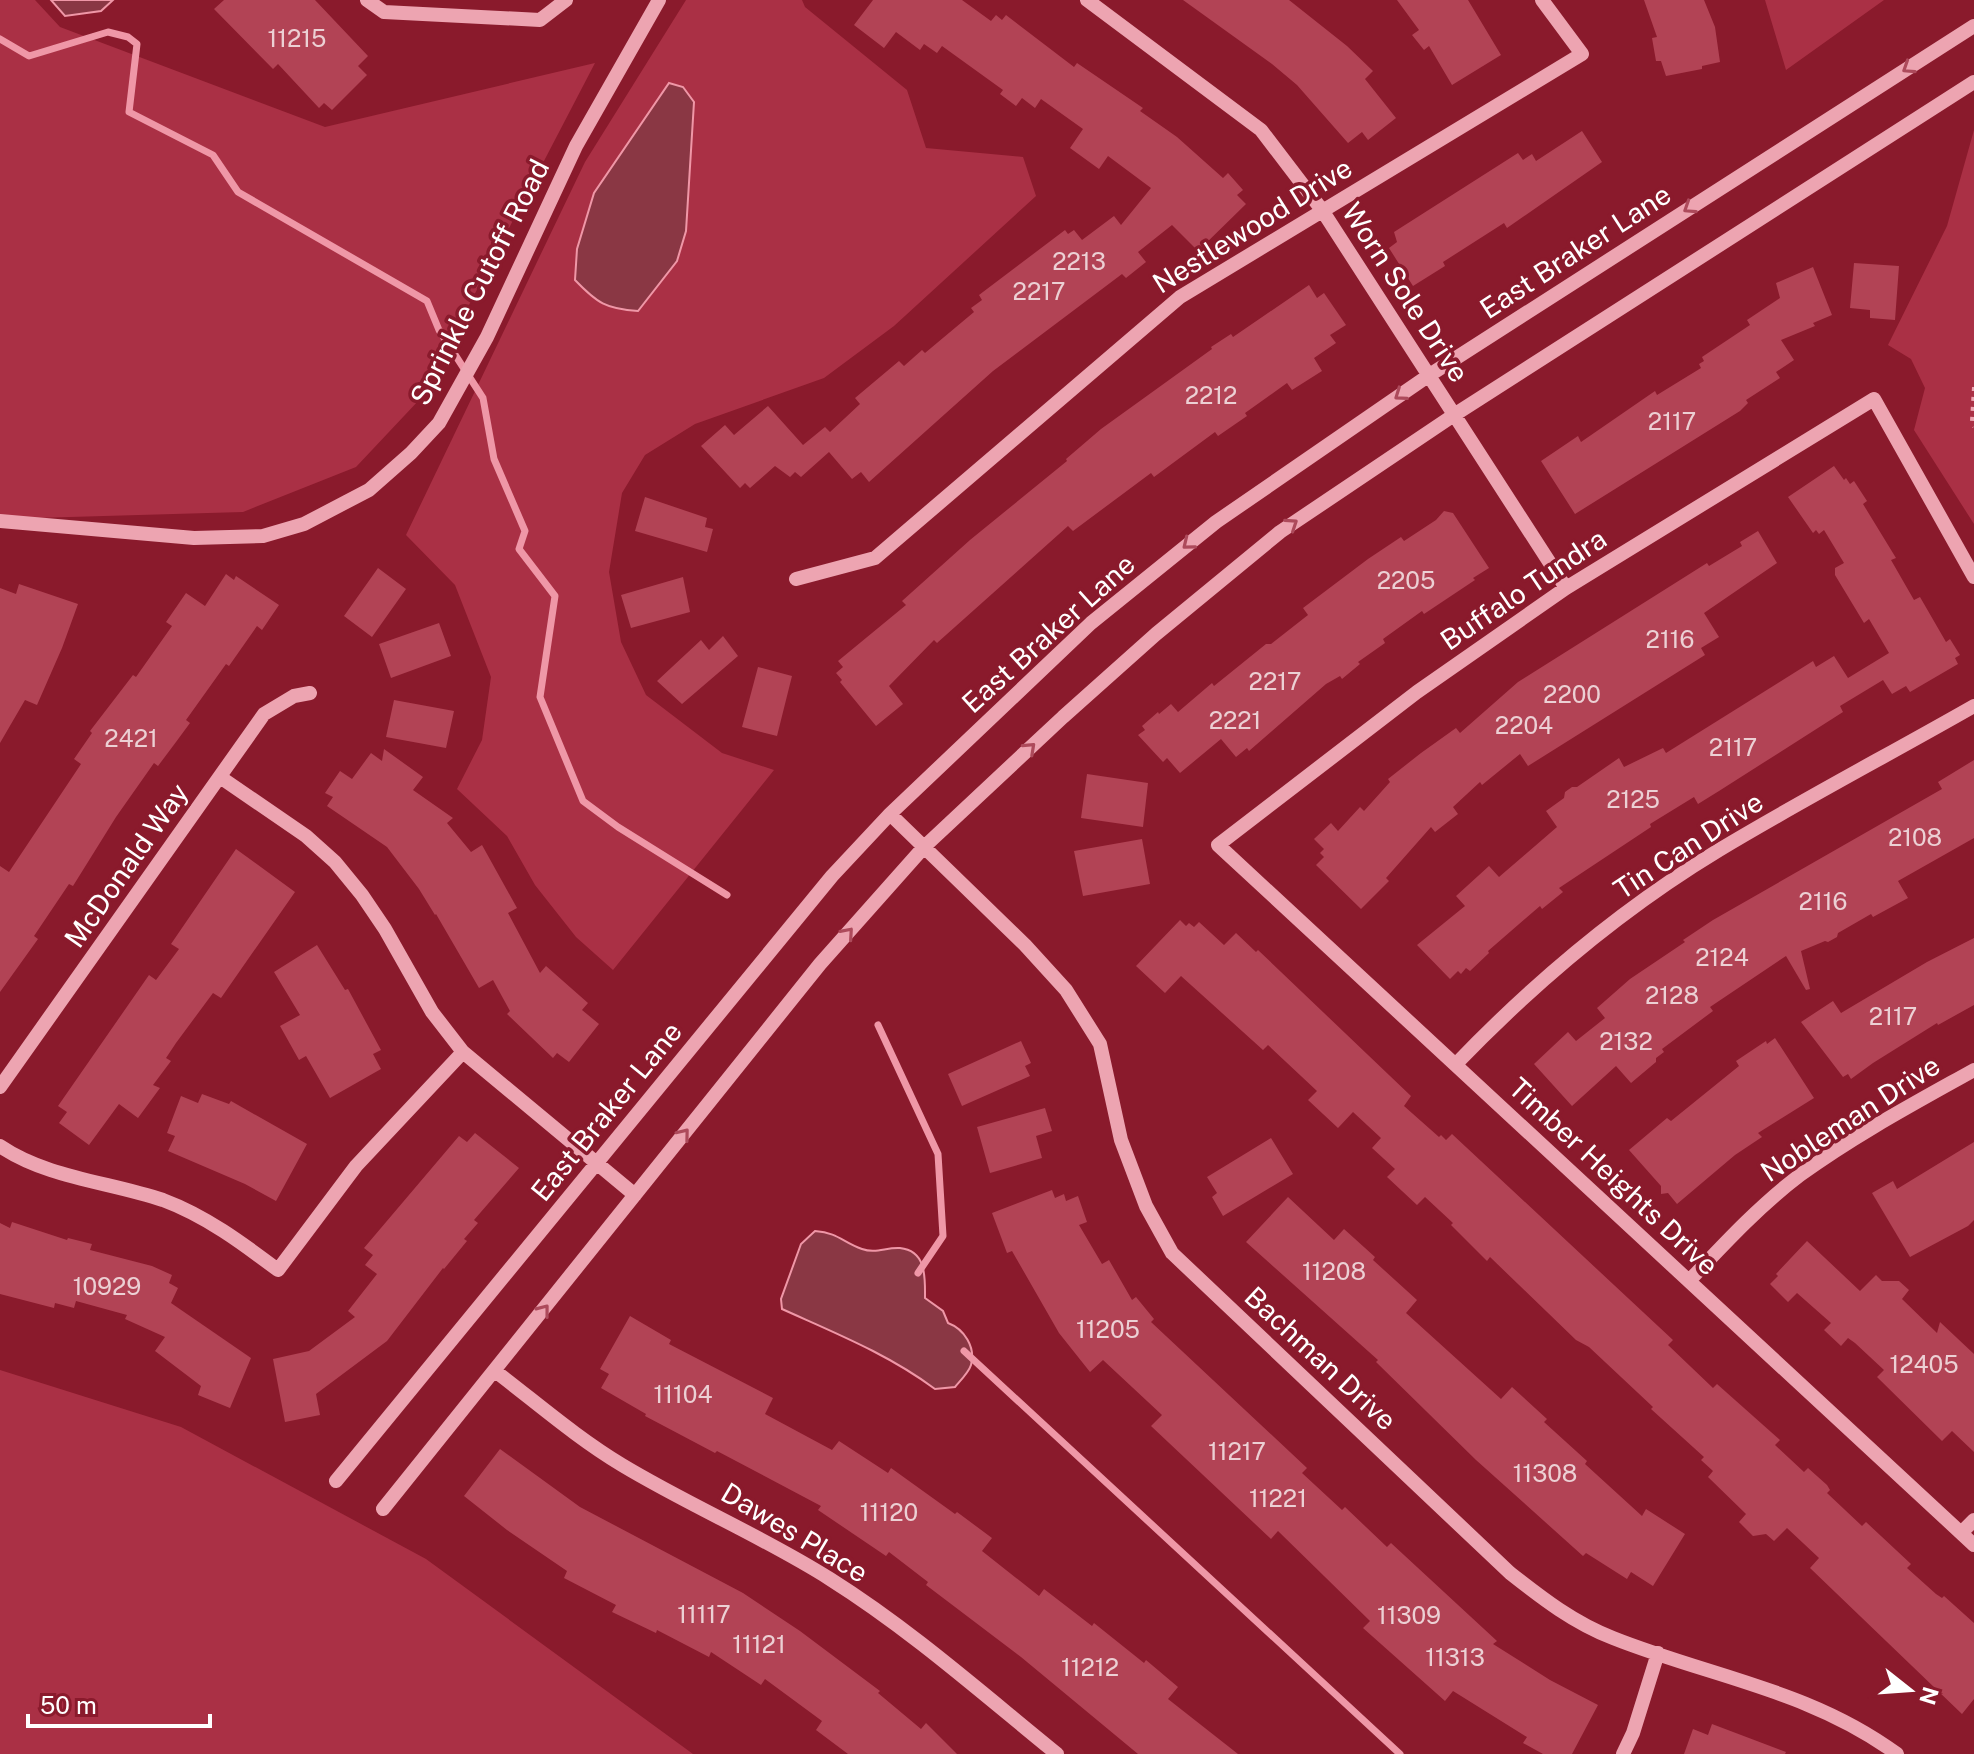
<svg xmlns="http://www.w3.org/2000/svg" width="1974" height="1754" font-family="'Public Sans',sans-serif">
<rect width="100%" height="100%" fill="#8a1a2c"/>
<path fill="#aa3045" d="M0,0H35L60,27L325,127L595,63L420,399L356,467L243,512L0,519Z
M686,0H802L805,7L907,90L926,148L1023,157L1036,196L894,326L824,378L695,424L645,455L622,493L609,572L621,642L646,695L722,753L774,770L613,970L576,937L535,885L507,836L457,789L482,740L491,677L455,585L406,535L585,162Z
M1765,0H1884L1786,70Z
M1974,130V524L1914,430L1925,388L1911,359L1888,345L1947,226Z
M0,1370L181,1427L426,1559L693,1754H0Z"/>
<path fill="#8a3744" stroke="#ef97a7" stroke-width="2" d="M51,0H113L101,11L65,16Z
M669,83L683,87L694,102L686,231L677,261L638,311C606,309 597,303 575,280L577,249L594,193Z
M815,1231C839,1233 842,1242 862,1249C876,1254 886,1247 900,1248C927,1251 925,1278 925,1298L943,1311L948,1323C964,1329 976,1347 971,1365C969,1372 960,1381 955,1387L935,1389C888,1354 835,1333 782,1309L781,1299L801,1244Z"/>
<g fill="none" stroke-linecap="round" stroke-linejoin="round">
<path stroke="#ef97a7" stroke-width="7" d="M0,39L29,56L108,32L128,37L137,44L129,112L213,155L238,192L427,301L439,330L483,398L494,459L525,531L519,549L555,596L540,697L583,801L618,827L727,895
M878,1025L938,1154L943,1236L918,1273
M964,1351L1400,1754"/>
</g>
<path fill="#b24355" d="M224,0H315L368,56L358,66L367,75L332,110L324,103L319,108L278,64L273,69L214,9Z
M873,0H962L991,21L996,15L1002,20L1006,15L1074,67L1077,63L1143,108L1140,111L1177,137L1223,178L1228,173L1243,190L1237,195L1246,204L1198,251L1172,225L1138,252L1146,262L1126,278L1122,274L993,371L869,482L861,472L852,479L829,452L801,477L795,472L790,477L775,466L750,488L745,483L740,488L701,446L725,425L734,435L768,406L803,445L825,427L830,432L860,404L855,398L899,361L904,366L922,350L925,353L974,312L971,308L982,300L979,295L1065,230L1068,234L1074,230L1082,240L1114,216L1121,225L1151,188L1108,156L1099,169L1070,148L1083,129L1041,99L1035,108L1022,98L1016,106L1000,94L1003,90L942,46L937,53L924,44L920,50L896,32L884,48L854,25Z
M1183,0H1289L1347,46L1373,71L1365,79L1396,118L1368,140L1362,132L1348,143L1297,85L1272,64Z
M1397,0H1468L1501,55L1452,85L1429,46L1424,50L1412,35L1419,30Z
M1644,0H1704L1715,27L1720,62L1702,66V69L1666,76L1661,61H1656L1652,38L1657,37Z
M1582,131L1602,162L1507,228L1504,223L1443,262L1445,266L1413,286L1389,248L1397,242L1394,232L1518,153L1523,160L1532,154L1536,161Z
M1854,263L1899,266L1895,320L1870,318V310L1850,308Z
M1813,267L1832,315L1813,323L1815,326L1781,340L1794,360L1776,372L1780,378L1746,400L1748,403L1740,411L1575,514L1541,461L1578,436L1581,442L1655,391L1657,395L1701,368L1699,364L1704,361L1702,357L1750,325L1747,320L1780,298L1776,283Z
M1309,285L1317,298L1324,293L1346,325L1330,335L1336,343L1314,358L1322,371L1292,390L1287,383L1245,413L1247,416L1218,436L1215,432L1154,477L1151,473L1073,531L1068,526L937,643L934,640L889,686L903,704L876,726L840,682L842,680L836,673L843,667L838,661L906,605L902,601L970,540L1067,461L1066,459L1101,429L1212,349L1211,347L1231,334L1233,337Z
M1834,466L1844,480L1846,478L1850,484L1854,481L1867,501L1863,504L1896,558L1891,560L1914,600L1920,597L1946,642L1950,639L1960,655L1955,658L1958,664L1910,692L1906,686L1892,694L1883,680L1840,706L1843,712L1719,791L1698,804L1694,797L1650,824L1651,827L1559,888L1563,892L1542,909L1540,906L1488,951L1489,953L1470,971L1466,968L1461,974L1458,971L1450,979L1417,945L1465,906L1456,896L1489,866L1499,877L1557,827L1546,811L1564,798L1565,792L1572,787H1577L1619,758L1624,767L1663,748L1666,753L1813,661L1816,667L1834,656L1848,678L1889,653L1869,619L1864,623L1835,575V568L1844,563L1824,530L1819,534L1816,530L1813,533L1788,497Z
M645,497L707,518L705,527L713,529L707,552L635,531Z
M1444,511L1453,513L1489,568L1473,578L1475,580L1424,614L1422,611L1383,639L1385,643L1358,662L1360,664L1342,679L1340,676L1326,684L1249,751L1247,748L1236,757L1221,739L1180,773L1167,758L1163,762L1138,735L1145,730L1142,726L1158,712L1159,714L1171,704L1178,712L1212,683L1214,686L1266,644H1271L1308,615L1303,608L1368,559L1401,537L1404,541L1436,520Z
M1758,531L1777,563L1704,613L1719,637L1701,648L1705,655L1528,766L1520,754L1482,785L1480,782L1453,807L1458,814L1435,832L1431,827L1386,878L1389,881L1361,909L1316,865L1324,857L1320,853L1324,849L1314,839L1331,823L1338,831L1360,807L1364,811L1390,782L1388,779L1421,753L1456,728L1460,733L1518,682L1707,563L1709,566L1742,546L1740,542Z
M378,568L406,589L372,637L344,616Z
M226,574L234,580L236,576L279,605L262,630L257,626L229,666L226,664L186,720L190,723L176,742L158,766L154,763L116,817L73,886L69,884L34,936L38,939L0,992V866L9,872L81,764L74,759L92,733L90,731L133,675L136,677L172,626L166,622L186,593L205,606Z
M683,577L690,612L631,628L621,595Z
M19,584L78,604L62,648L37,705L25,700L0,743V588L16,594Z
M439,623L451,656L391,678L379,644Z
M723,636L738,656L682,704L657,681L701,640L709,650Z
M758,667L792,676L777,736L742,727Z
M394,700L454,711L446,748L386,737Z
M384,749L423,777L413,790L453,818L447,823L471,852L482,845L517,908L508,913L540,973L546,966L588,1003L582,1010L599,1024L569,1062L557,1053L553,1058L507,1014L510,1011L493,980L479,988L436,914L435,915L419,889L387,847L327,806L333,797L325,793L340,771L352,779L371,753L382,761Z
M1974,760V838L1898,881L1908,898L1873,917L1871,914L1838,933L1837,937L1828,942L1825,941L1801,951L1810,989L1806,990L1786,956L1710,1007L1713,1011L1662,1049L1664,1052L1656,1058V1062L1631,1083L1616,1066L1572,1106L1534,1064L1568,1032L1576,1041L1605,1018L1597,1008L1630,979L1685,942L1683,940L1713,920L1942,789L1938,782Z
M1087,774L1148,783L1143,827L1081,818Z
M1142,839L1150,884L1083,896L1074,851Z
M236,849L295,892L221,998L213,993L176,1043L166,1058L171,1061L153,1085L160,1088L138,1118L119,1104L89,1145L59,1123L67,1112L58,1106L149,975L156,980L179,949L171,944Z
M1180,920L1186,926L1189,923L1194,927L1199,922L1224,945L1236,933L1256,952L1258,950L1411,1096L1404,1106L1439,1137L1441,1135L1446,1140L1452,1134L1673,1340L1668,1345L1713,1388L1717,1384L1780,1440L1775,1445L1804,1472L1808,1468L1827,1485L1830,1490L1827,1493L1862,1526L1866,1522L1911,1564L1907,1568L1936,1594L1942,1598L1944,1596L1974,1623V1699L1962,1714L1810,1568L1819,1558L1787,1528L1774,1541L1766,1534L1753,1536L1739,1522L1746,1514L1708,1477L1713,1471L1701,1460L1704,1457L1651,1409L1653,1407L1589,1347L1576,1340L1490,1257L1487,1261L1451,1225L1453,1223L1425,1197L1417,1205L1387,1177L1395,1169L1372,1148L1381,1138L1353,1112L1338,1128L1308,1100L1317,1091L1268,1045L1263,1050L1181,976L1165,993L1136,966Z
M1974,938V1005L1938,1025L1937,1023L1873,1063L1851,1079L1848,1074L1843,1077L1801,1022L1833,1001L1841,1013L1927,962Z
M317,945L345,990L348,989L381,1050L373,1054L381,1069L330,1098L306,1056L299,1060L280,1026L300,1015L274,972Z
M1775,1038L1814,1098L1758,1133L1762,1137L1735,1155L1677,1204L1668,1193L1661,1194V1186L1629,1150L1667,1118L1671,1121L1739,1066L1736,1061L1766,1041L1767,1044Z
M1021,1041L1031,1063L1025,1066L1030,1076L962,1106L948,1074Z
M202,1094L229,1104L231,1101L307,1144L276,1201L245,1184L168,1151L175,1136L167,1133L181,1096L198,1103Z
M1045,1108L1052,1131L1036,1136L1042,1158L990,1173L977,1127Z
M475,1133L519,1168L474,1220L478,1223L464,1239L467,1241L444,1269L443,1268L387,1341L316,1394L320,1415L285,1422L273,1359L309,1351L355,1317L348,1311L377,1274L365,1265L373,1255L364,1248L459,1136L467,1142Z
M1271,1138L1293,1174L1223,1216L1212,1197L1217,1193L1207,1177Z
M1974,1142V1220L1968,1226L1910,1257L1872,1193L1893,1181L1897,1189Z
M1052,1190L1055,1198L1064,1194L1066,1201L1078,1196L1087,1222L1079,1225L1102,1264L1109,1260L1132,1300L1136,1297L1154,1319L1151,1322L1307,1468L1302,1473L1342,1510L1345,1507L1387,1547L1391,1543L1497,1641L1493,1644L1550,1680L1598,1705L1572,1754H1543L1523,1743L1527,1737L1453,1691L1445,1701L1363,1628L1370,1621L1278,1531L1271,1539L1151,1426L1162,1415L1103,1360L1090,1372L1059,1333L1012,1251L1007,1253L992,1213Z
M1288,1197L1334,1240L1344,1229L1375,1257L1373,1260L1417,1300L1406,1313L1501,1399L1512,1387L1547,1419L1544,1422L1587,1461L1585,1464L1642,1516L1646,1509L1685,1534L1653,1586L1631,1572L1627,1579L1586,1553L1583,1556L1476,1460L1376,1362L1378,1360L1246,1242Z
M12,1222L67,1240L68,1238L92,1244L90,1250L152,1266L172,1275L169,1283L178,1288L171,1303L251,1358L230,1408L198,1395L201,1386L155,1351L165,1337L125,1319L127,1315L76,1301L74,1308L55,1303L54,1308L0,1294V1223L10,1228Z
M1807,1241L1860,1291L1876,1275L1882,1281H1899L1909,1290L1902,1299L1937,1333L1940,1322L1974,1354V1452L1952,1431L1942,1441L1877,1377L1884,1370L1855,1343L1848,1338L1841,1346L1824,1330L1831,1323L1797,1293L1788,1302L1770,1284L1778,1276L1776,1274Z
M630,1316L671,1340L669,1344L773,1398L765,1414L832,1450L839,1441L888,1473L891,1468L955,1514L957,1512L992,1538L982,1551L1039,1596L1044,1589L1092,1626L1094,1623L1144,1663L1146,1660L1178,1687L1168,1699L1238,1754H1138L1021,1657L926,1585L928,1582L889,1552L886,1556L818,1510L821,1506L717,1451L715,1453L645,1416L646,1414L601,1388L609,1374L600,1369Z
M500,1449L580,1507L743,1593L800,1631L880,1691L878,1693L921,1729L926,1723L957,1754H848L816,1730L822,1721L765,1679L761,1685L711,1652L709,1657L657,1630L656,1633L612,1612L616,1605L564,1578L567,1571L507,1530L464,1496Z
M1712,1724L1786,1752L1785,1754H1684L1693,1729L1708,1735Z"/>
<g fill="none" stroke-linecap="round" stroke-linejoin="round">
<path stroke="#eda4b1" stroke-width="4" stroke-dasharray="4 6" stroke-linecap="butt" d="M1974,387L1972,421L1974,427"/>
<path stroke="#eda4b1" stroke-width="14" d="M367,0L384,12L540,20L566,0
M1087,0L1261,130L1322,210L1566,588
M0,521L194,538L263,536L304,524L369,490L411,453L439,423L487,337L576,146L659,0
M1974,577L1874,399L1566,588L1417,692L1218,845L1974,1545
M796,579L875,558L1180,297L1582,54L1542,0
M220,777L306,836L335,862L362,895L385,929L432,1012L463,1052L635,1195
M890,814L1025,945L1066,990L1100,1044L1121,1140L1146,1206L1172,1253L1510,1573C1543,1599 1574,1623 1613,1638C1711,1677 1810,1690 1897,1754
M1456,1064C1534,983 1623,908 1719,850C1802,800 1890,754 1974,706
M0,1087L264,714L294,696L310,693
M0,1146C47,1178 110,1182 163,1200C206,1216 242,1243 278,1270L356,1166L463,1052
M1689,1281C1724,1244 1759,1206 1800,1175C1855,1135 1915,1103 1974,1070
M495,1371C537,1403 577,1438 622,1465C690,1506 764,1537 830,1579C911,1630 983,1694 1057,1754
M336,1481L832,876L890,814L1091,623L1216,522L1428,376L1974,26
M383,1509L820,964L924,847L1063,717L1156,634L1280,532L1454,415L1974,82
M1961,1533L1974,1520
M1623,1754L1633,1733L1658,1653"/>
</g>
<defs><path id="oneway-chevron" d="M-2-3.5L2.5 0L-2 3.5" fill="none" stroke-width="1.6" stroke-linecap="round" stroke-linejoin="round" transform="scale(2)"/></defs>
<g stroke="#ad4a5b">
<use href="#oneway-chevron" transform="translate(1908 68) rotate(147)"/>
<use href="#oneway-chevron" transform="translate(1689 208) rotate(147)"/>
<use href="#oneway-chevron" transform="translate(1400 395) rotate(145)"/>
<use href="#oneway-chevron" transform="translate(1292 524) rotate(-34)"/>
<use href="#oneway-chevron" transform="translate(1188 544) rotate(141)"/>
<use href="#oneway-chevron" transform="translate(1030 748) rotate(-43)"/>
<use href="#oneway-chevron" transform="translate(848 933) rotate(-49)"/>
<use href="#oneway-chevron" transform="translate(684 1134) rotate(-51)"/>
<use href="#oneway-chevron" transform="translate(544 1310) rotate(-52)"/>
</g>
<g text-anchor="middle" dominant-baseline="central" stroke-width="7" stroke-linejoin="round" paint-order="stroke">
<g font-size="24" fill="#ecd0d4">
<text x="297" y="38">11215</text>
<text x="1079" y="261">2213</text>
<text x="1039" y="291">2217</text>
<text x="1211" y="395">2212</text>
<text x="1672" y="421">2117</text>
<text x="1406" y="580">2205</text>
<text x="1670" y="639">2116</text>
<text x="1275" y="681">2217</text>
<text x="1572" y="694">2200</text>
<text x="1235" y="720">2221</text>
<text x="1524" y="725">2204</text>
<text x="131" y="738">2421</text>
<text x="1733" y="747">2117</text>
<text x="1633" y="799">2125</text>
<text x="1915" y="837">2108</text>
<text x="1823" y="901">2116</text>
<text x="1722" y="957">2124</text>
<text x="1672" y="995">2128</text>
<text x="1893" y="1016">2117</text>
<text x="1626" y="1041">2132</text>
<text x="1334" y="1271">11208</text>
<text x="107" y="1286">10929</text>
<text x="1108" y="1329">11205</text>
<text x="1924" y="1364">12405</text>
<text x="683" y="1394">11104</text>
<text x="1237" y="1451">11217</text>
<text x="1545" y="1473">11308</text>
<text x="1278" y="1498">11221</text>
<text x="889" y="1512">11120</text>
<text x="704" y="1614">11117</text>
<text x="1409" y="1615">11309</text>
<text x="759" y="1644">11121</text>
<text x="1455" y="1657">11313</text>
<text x="1090" y="1667">11212</text>
</g>
<g font-size="28" fill="#fff" stroke="#8a1a2c">
<text transform="translate(1252 225) rotate(-32)">Nestlewood Drive</text>
<text transform="translate(1575 251) rotate(-33)">East Braker Lane</text>
<text transform="translate(479 282) rotate(-63)">Sprinkle Cutoff Road</text>
<text transform="translate(1406 292) rotate(57)">Worn Sole Drive</text>
<text transform="translate(1523 589) rotate(-34)">Buffalo Tundra</text>
<text transform="translate(1048 633) rotate(-42)">East Braker Lane</text>
<text transform="translate(1688 845) rotate(-33)">Tin Can Drive</text>
<text transform="translate(126 865) rotate(-55)">McDonald Way</text>
<text transform="translate(606 1111) rotate(-51)">East Braker Lane</text>
<text transform="translate(1850 1118) rotate(-33)">Nobleman Drive</text>
<text transform="translate(1614 1176) rotate(43)">Timber Heights Drive</text>
<text transform="translate(1321 1358) rotate(43)">Bachman Drive</text>
<text transform="translate(795 1532) rotate(31)">Dawes Place</text>
</g>
</g>
<g transform="translate(1910 1690) rotate(107)" stroke="#8a1a2c" stroke-width="6" paint-order="stroke">
<path d="M0-6L14 30L0 20L-14 30Z" fill="#ffffff"/>
<text y="-12" font-size="22" font-weight="bold" text-anchor="middle" fill="#ffffff">N</text>
</g>
<path d="M28 1714v12h182v-12" fill="none" stroke="#ffffff" stroke-width="4"/>
<text x="40" y="1714" font-size="24" fill="#ffffff" stroke="#8a1a2c" stroke-width="6" paint-order="stroke">50 m</text>
</svg>
